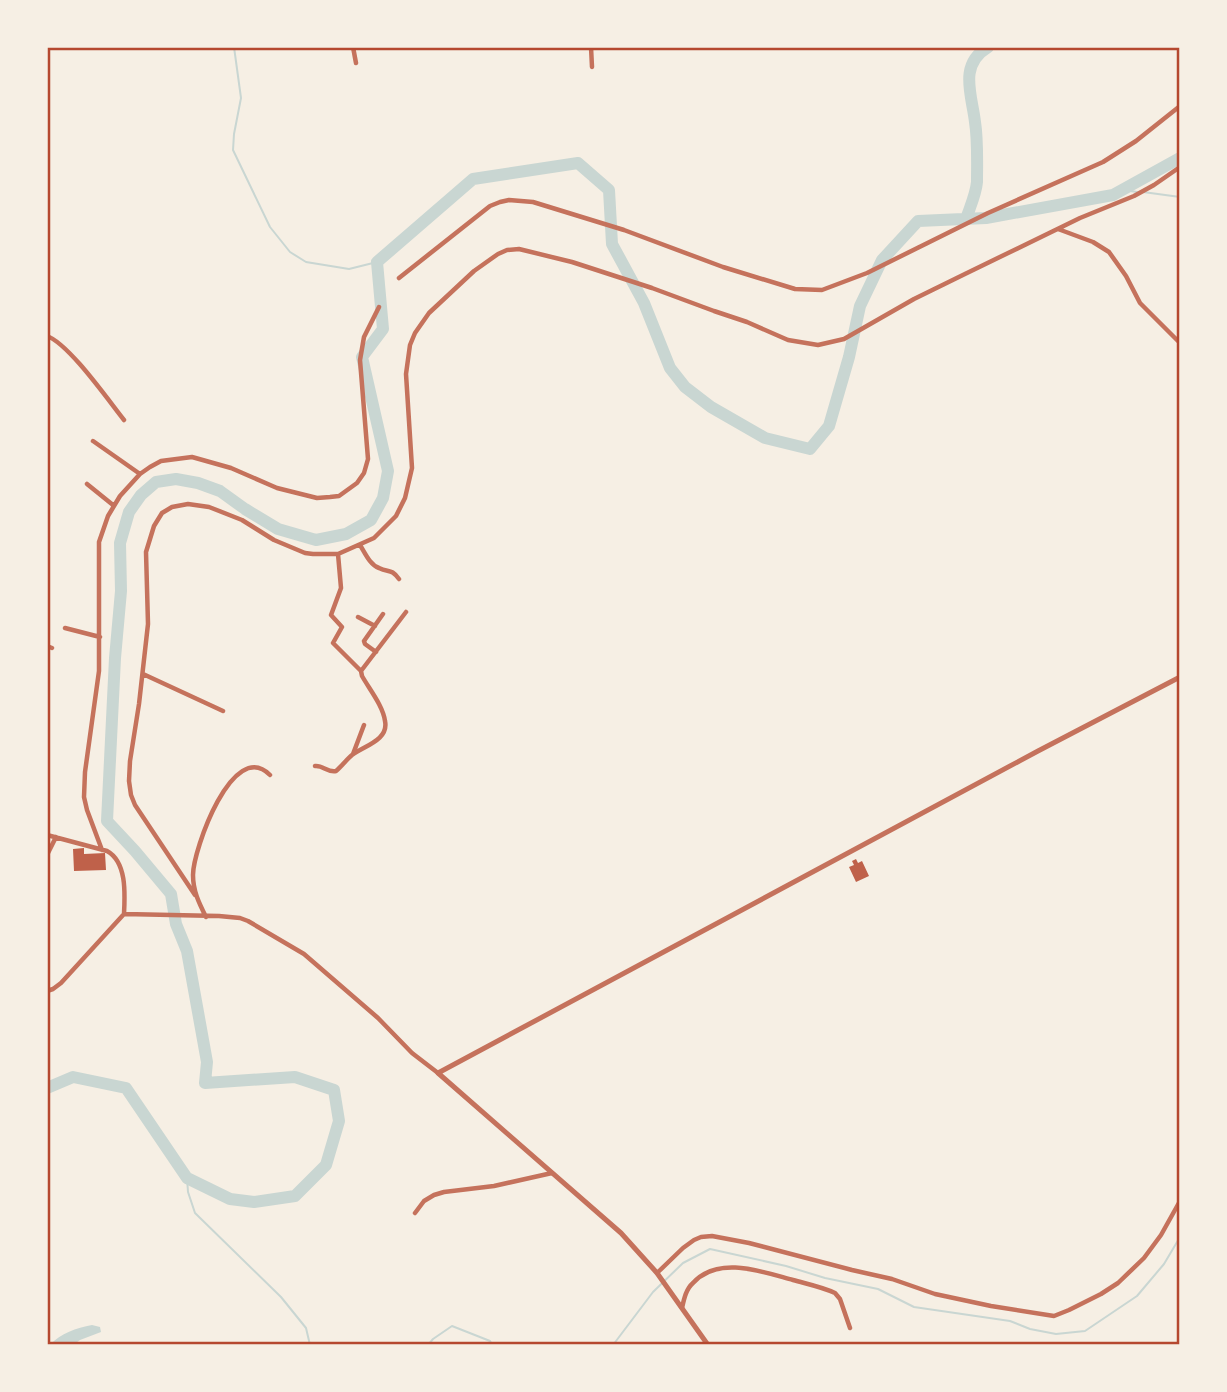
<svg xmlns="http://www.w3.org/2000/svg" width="1227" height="1392" font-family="'Nunito Sans',sans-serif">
<rect width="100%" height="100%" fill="#f6efe4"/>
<path fill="#c9d6d2" d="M92,1325L100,1327L101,1332L80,1340L73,1345H50C61,1333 76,1328 92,1325Z"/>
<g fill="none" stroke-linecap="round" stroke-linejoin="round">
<path stroke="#c9d6d2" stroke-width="2" d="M234,47L241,98L234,134L233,150L270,227L290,252L306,262L349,269L377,262
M1123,190L1137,192
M1143,192L1180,197
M187,1178L188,1192L195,1213L281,1297L306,1328L310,1345
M428,1345L433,1339L452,1326L490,1341L492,1345
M613,1345L653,1292L683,1263L710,1249L786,1266L825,1278L878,1289L914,1307L1010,1321L1030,1329L1056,1334L1085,1331L1137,1296L1164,1264L1180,1237"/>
<path stroke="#c9d6d2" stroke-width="12" d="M966,219C970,207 976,194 977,182C977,163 978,141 975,122C972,95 958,65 988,47
M47,1088L73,1077L126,1088L187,1178L230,1199L254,1202L295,1196L326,1165L339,1121L334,1090L295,1077L205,1083L207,1062L187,951L176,924L171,894L135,851L107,821L115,658L121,591L120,543L129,512L141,495L156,482L176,479L198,483L220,491L245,509L278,529L316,540L346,534L371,520L383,498L388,471L362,357L383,329L377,262L473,179L578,163L609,190L612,244L644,303L670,368L685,387L711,407L765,438L810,449L829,426L849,357L860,306L882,260L918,221L986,218L1113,195L1180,158"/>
</g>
<path fill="#bf614a" d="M84,848V854L105,853L106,870L74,871L73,849Z
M856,859L858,863L862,861L869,876L856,882L849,867L854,865L852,861Z"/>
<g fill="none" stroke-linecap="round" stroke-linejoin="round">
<path stroke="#c5725c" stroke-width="4.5" d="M353,47L356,63
M591,47L592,67
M1058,229L1093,242L1109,252L1126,276L1140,303L1180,343
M399,278L490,206L500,202L509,200L533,202L624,230L723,267L795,289L822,290L867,273L988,213L1103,162L1136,141L1180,106
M47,336C69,344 108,400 124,420
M93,441L140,474
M87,484L113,505
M360,545C365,553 370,565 379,568C389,573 391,568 399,579
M338,554L341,588L331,615L342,627L333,643L361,671
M358,617L375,626
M65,628L100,637
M47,646L52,648
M376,652L365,644L364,641L383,614
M143,674L223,711
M353,754L364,725
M315,766C323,765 328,773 336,771C342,766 347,759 352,755C364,746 389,740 385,721C383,706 370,690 362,676L361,671L406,612
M47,835L107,851C127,862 125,894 124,914L61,983L53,989L47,991
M102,850L87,810L84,797L85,772L99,671V542L108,516L120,496L140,474L150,467L161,461L192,457L231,468L277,488L317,498L330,497L339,496L357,483L364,473L368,459L360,360L364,337L379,307
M47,855L56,837
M195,895L135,805L131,795L129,781L130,761L139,704L148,624L146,552L154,526L162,513L172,507L188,504L209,507L242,520L274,540L305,553L313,554H338L374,538L396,516L405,498L412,468L406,374L410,345L415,333L429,313L474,271L498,254L507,250L519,249L572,262L652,288L714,311L747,322L788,340L818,345L844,339L914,299L967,273L1080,218L1134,196L1154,185L1180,167
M124,914L219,916L240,918L248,921L304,954L378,1018L412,1053L438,1073
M206,917C199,903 193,891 193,875C193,850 233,737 270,775
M415,1213L424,1201L434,1195L444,1192L494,1186L552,1173
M657,1273L683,1248L694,1240L701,1237L712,1236L749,1243L852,1270L892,1279L935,1294L991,1306L1054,1316L1069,1310L1101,1294L1118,1283L1144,1258L1161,1235L1180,1201
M682,1308C684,1299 686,1289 693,1283C718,1255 763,1272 793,1280C807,1284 822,1287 835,1293L840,1299L850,1328"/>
<path stroke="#c5725c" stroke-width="5" d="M708,1345L657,1273L621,1233L438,1073L1038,751L1180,677"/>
</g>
<rect width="1227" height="1392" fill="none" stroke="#f6efe4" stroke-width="98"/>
<rect x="49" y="49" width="1129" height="1294" fill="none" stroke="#b5482f" stroke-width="2.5"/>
</svg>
